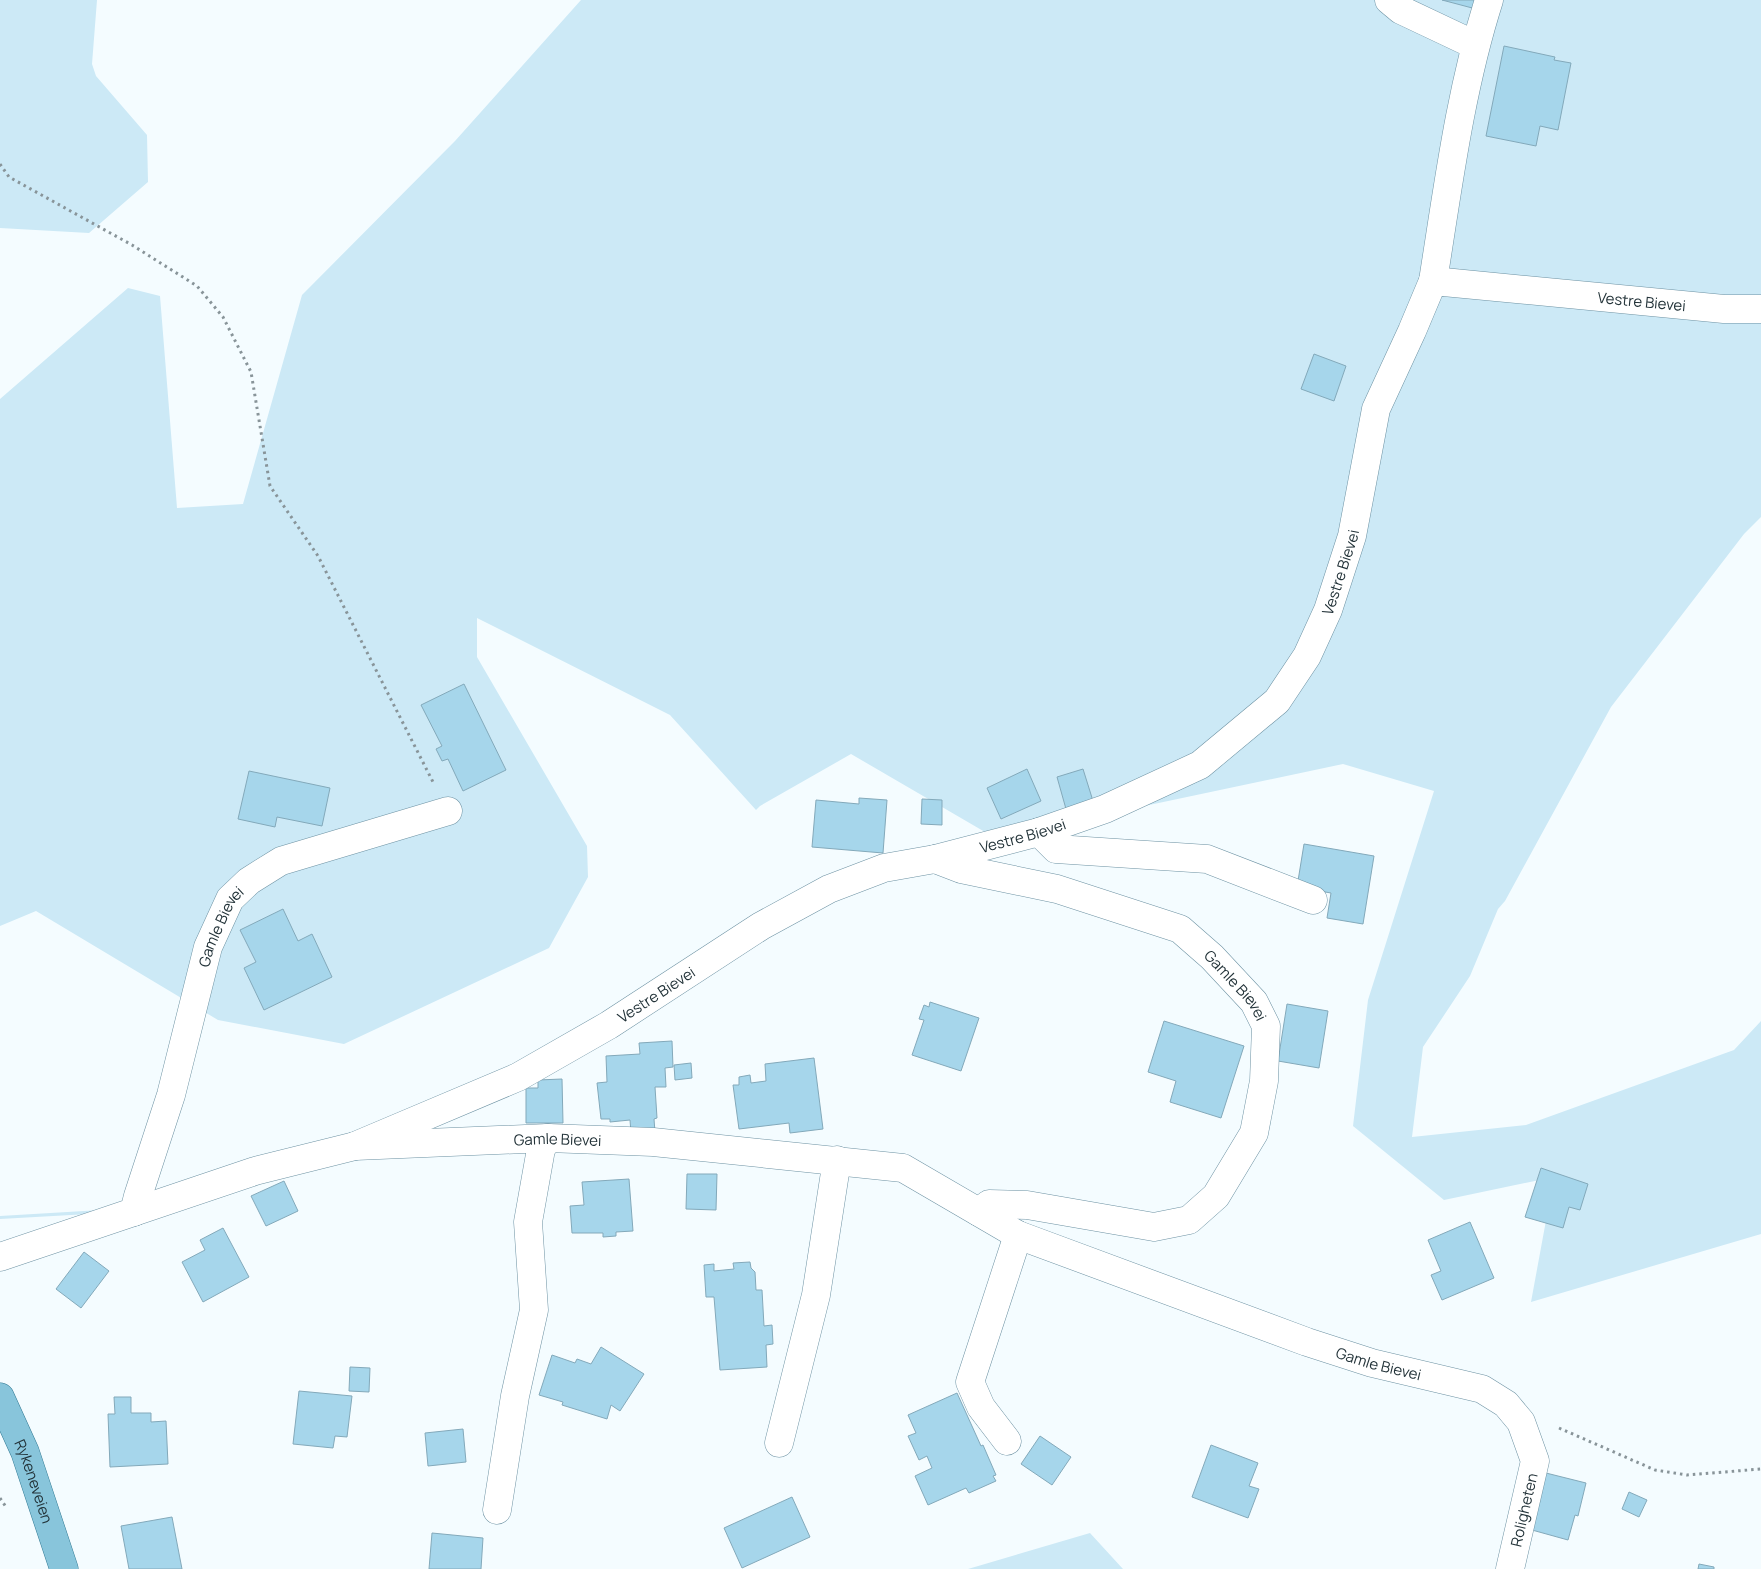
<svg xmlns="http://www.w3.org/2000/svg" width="1761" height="1569" font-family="Manrope,sans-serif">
<rect width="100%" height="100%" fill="#f4fcff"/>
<path fill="#cce9f6" d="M0,0H97L92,64L96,76L147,135L148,182L89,233L0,228Z
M581,0H1761V517L1744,534L1611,707L1505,901L1498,909L1470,976L1423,1047L1412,1137L1526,1125L1734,1050L1761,1021V1234L1531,1302L1554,1177L1444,1200L1353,1126L1368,1000L1434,791L1343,764L1135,808L985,832L851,754L760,806L756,810L670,715L477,618V657L587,846L588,877L549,948L344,1044L218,1020L36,911L0,926V399L128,288L160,296L177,508L243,504L302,295L455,141Z
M101,1210L89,1214L0,1219V1216Z
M1090,1533L1123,1569H968Z"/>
<path fill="#a6d6eb" stroke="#83a9ba" d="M1442,0H1478L1476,9Z
M1504,46L1555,57L1554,60L1571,63L1558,130L1540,126L1536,146L1486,136Z
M1314,354L1346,366L1334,401L1301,389Z
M464,684L506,770L463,791L448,759L442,761L436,749L442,746L421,705Z
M1027,769L1041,801L1001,819L987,788Z
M1083,769L1093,801L1066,809L1057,777Z
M249,771L330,788L322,826L277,817L275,827L238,819Z
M859,798L887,800L883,853L812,847L816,800L859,804Z
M922,799L942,800V825L921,824Z
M1304,844L1374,856L1363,924L1327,918L1331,893L1297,887Z
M283,909L298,941L312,934L332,977L264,1010L244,968L256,962L240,930Z
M930,1002L979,1018L961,1071L912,1055L924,1020L919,1019L924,1005L929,1007Z
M1287,1004L1328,1011L1319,1068L1278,1061Z
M1164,1021L1244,1046L1221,1118L1170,1102L1176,1081L1148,1072Z
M672,1041L673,1067L665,1068L666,1087H655L657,1118L654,1119L655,1132L631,1133L630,1120L610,1122V1119H601L597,1083L607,1082L606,1056L640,1054L639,1043Z
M814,1058L823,1129L790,1133L789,1123L739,1129L733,1085H739V1077L750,1075L751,1083L766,1081L765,1064Z
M691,1063L692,1078L675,1080L674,1065Z
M562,1079L563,1123H526V1088H538V1080Z
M1541,1168L1588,1184L1580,1210L1569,1207L1563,1228L1525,1217Z
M687,1174H717L716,1210L686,1209Z
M629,1179L633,1231L616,1232V1236L603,1237V1233H572L570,1206L584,1205L582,1182Z
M284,1181L298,1211L266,1226L251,1196Z
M1470,1222L1494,1278L1442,1300L1431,1275L1441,1271L1428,1240Z
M223,1228L249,1277L203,1302L182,1262L205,1250L200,1240Z
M84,1252L109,1271L81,1308L56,1289Z
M750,1262L751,1268L755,1272L756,1290H762L764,1326L772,1325L773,1344L766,1345L767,1367L720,1370L714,1297H706L704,1265L714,1264V1271L734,1269L733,1263Z
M601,1347L644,1374L620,1411L611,1405L607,1419L562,1405L563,1402L539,1395L552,1355L575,1363L577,1359L591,1364Z
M350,1367L370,1368L369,1392L349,1391Z
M299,1391L352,1396L347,1437L335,1436L333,1448L293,1444Z
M957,1393L981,1446L983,1445L996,1475L993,1476L996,1481L969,1493L966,1488L928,1505L915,1476L932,1468L927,1456L919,1460L908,1436L916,1433L908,1415Z
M114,1397H131V1413H151V1422L166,1421L168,1464L110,1467L108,1414H115Z
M463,1429L466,1462L428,1466L425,1433Z
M1040,1436L1071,1457L1052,1485L1021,1464Z
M1211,1445L1258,1463L1249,1486L1259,1489L1248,1518L1192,1497Z
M1546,1473L1586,1483L1578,1516L1575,1515L1568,1540L1532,1530Z
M1629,1492L1647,1500L1639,1517L1622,1509Z
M792,1497L810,1537L742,1568L724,1528Z
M172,1517L182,1569H129L121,1526Z
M432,1533L483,1538L481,1569H429Z
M1699,1564L1714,1567V1569H1698Z"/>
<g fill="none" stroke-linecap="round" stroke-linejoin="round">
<g stroke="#6d92a3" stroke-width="29">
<g id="minor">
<path d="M1389,0L1401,10L1475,45"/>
<path d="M1433,281C1448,187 1460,91 1489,0"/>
<path d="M1039,832L1056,849L1207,859L1313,900"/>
<path id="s1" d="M935,859L961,869L1057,889L1180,929L1212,957L1254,1002L1266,1026L1264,1081L1254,1133L1216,1196L1189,1220L1154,1227L1027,1205L989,1204L979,1212"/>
<path id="s2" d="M355,1146L518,1077L609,1025L761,926L829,889L884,868L935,859L1039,832L1105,809L1200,765L1277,701L1307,656L1328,610L1352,536L1376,409L1412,331L1433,281L1724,309H1761"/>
<path id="s3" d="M134,1212L138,1196L171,1095L208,947L230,899L249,881L281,861L448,811"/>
<path id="s4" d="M0,1257L255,1171L355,1146L548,1138L653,1142L903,1168L1018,1235L1307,1342L1372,1363L1482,1389L1506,1404L1521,1422L1535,1461L1510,1569"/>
<path d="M1007,1441L981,1407L970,1382L1018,1235"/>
<path d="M779,1443L816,1295L837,1160"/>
<path d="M497,1510L515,1396L534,1310L528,1222L541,1149L548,1138"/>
</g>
</g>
<g stroke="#317993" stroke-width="29">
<g id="primary">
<path id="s5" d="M0,1397L25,1452L64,1569"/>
</g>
</g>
<path stroke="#889499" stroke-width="3" stroke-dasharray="2.5 4" stroke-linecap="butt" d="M0,164L9,177L132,245L197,286L223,317L251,372L270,486L318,556L433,782
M1559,1428L1655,1470L1687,1475L1761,1469
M0,1498L6,1507"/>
<use href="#minor" stroke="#fff" stroke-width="28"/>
<use href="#primary" stroke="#88c5db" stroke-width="28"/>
</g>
<g text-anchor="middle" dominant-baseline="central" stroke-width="4" stroke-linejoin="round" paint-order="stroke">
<g font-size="15" fill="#233339" stroke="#fff">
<text stroke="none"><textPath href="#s2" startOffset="1695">Vestre Bievei</textPath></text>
<text stroke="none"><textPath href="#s2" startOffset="1178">Vestre Bievei</textPath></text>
<text stroke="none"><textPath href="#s2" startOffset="742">Vestre Bievei</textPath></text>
<text stroke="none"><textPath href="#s3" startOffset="299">Gamle Bievei</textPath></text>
<text stroke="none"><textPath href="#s1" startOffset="335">Gamle Bievei</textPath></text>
<text stroke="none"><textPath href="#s2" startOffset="338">Vestre Bievei</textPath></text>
<text stroke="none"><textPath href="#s4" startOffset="575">Gamle Bievei</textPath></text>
<text stroke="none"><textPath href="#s4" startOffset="1438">Gamle Bievei</textPath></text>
<text stroke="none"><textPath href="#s5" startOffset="91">Rykeneveien</textPath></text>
<text transform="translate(1524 1510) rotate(-77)">Roligheten</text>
</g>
</g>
</svg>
